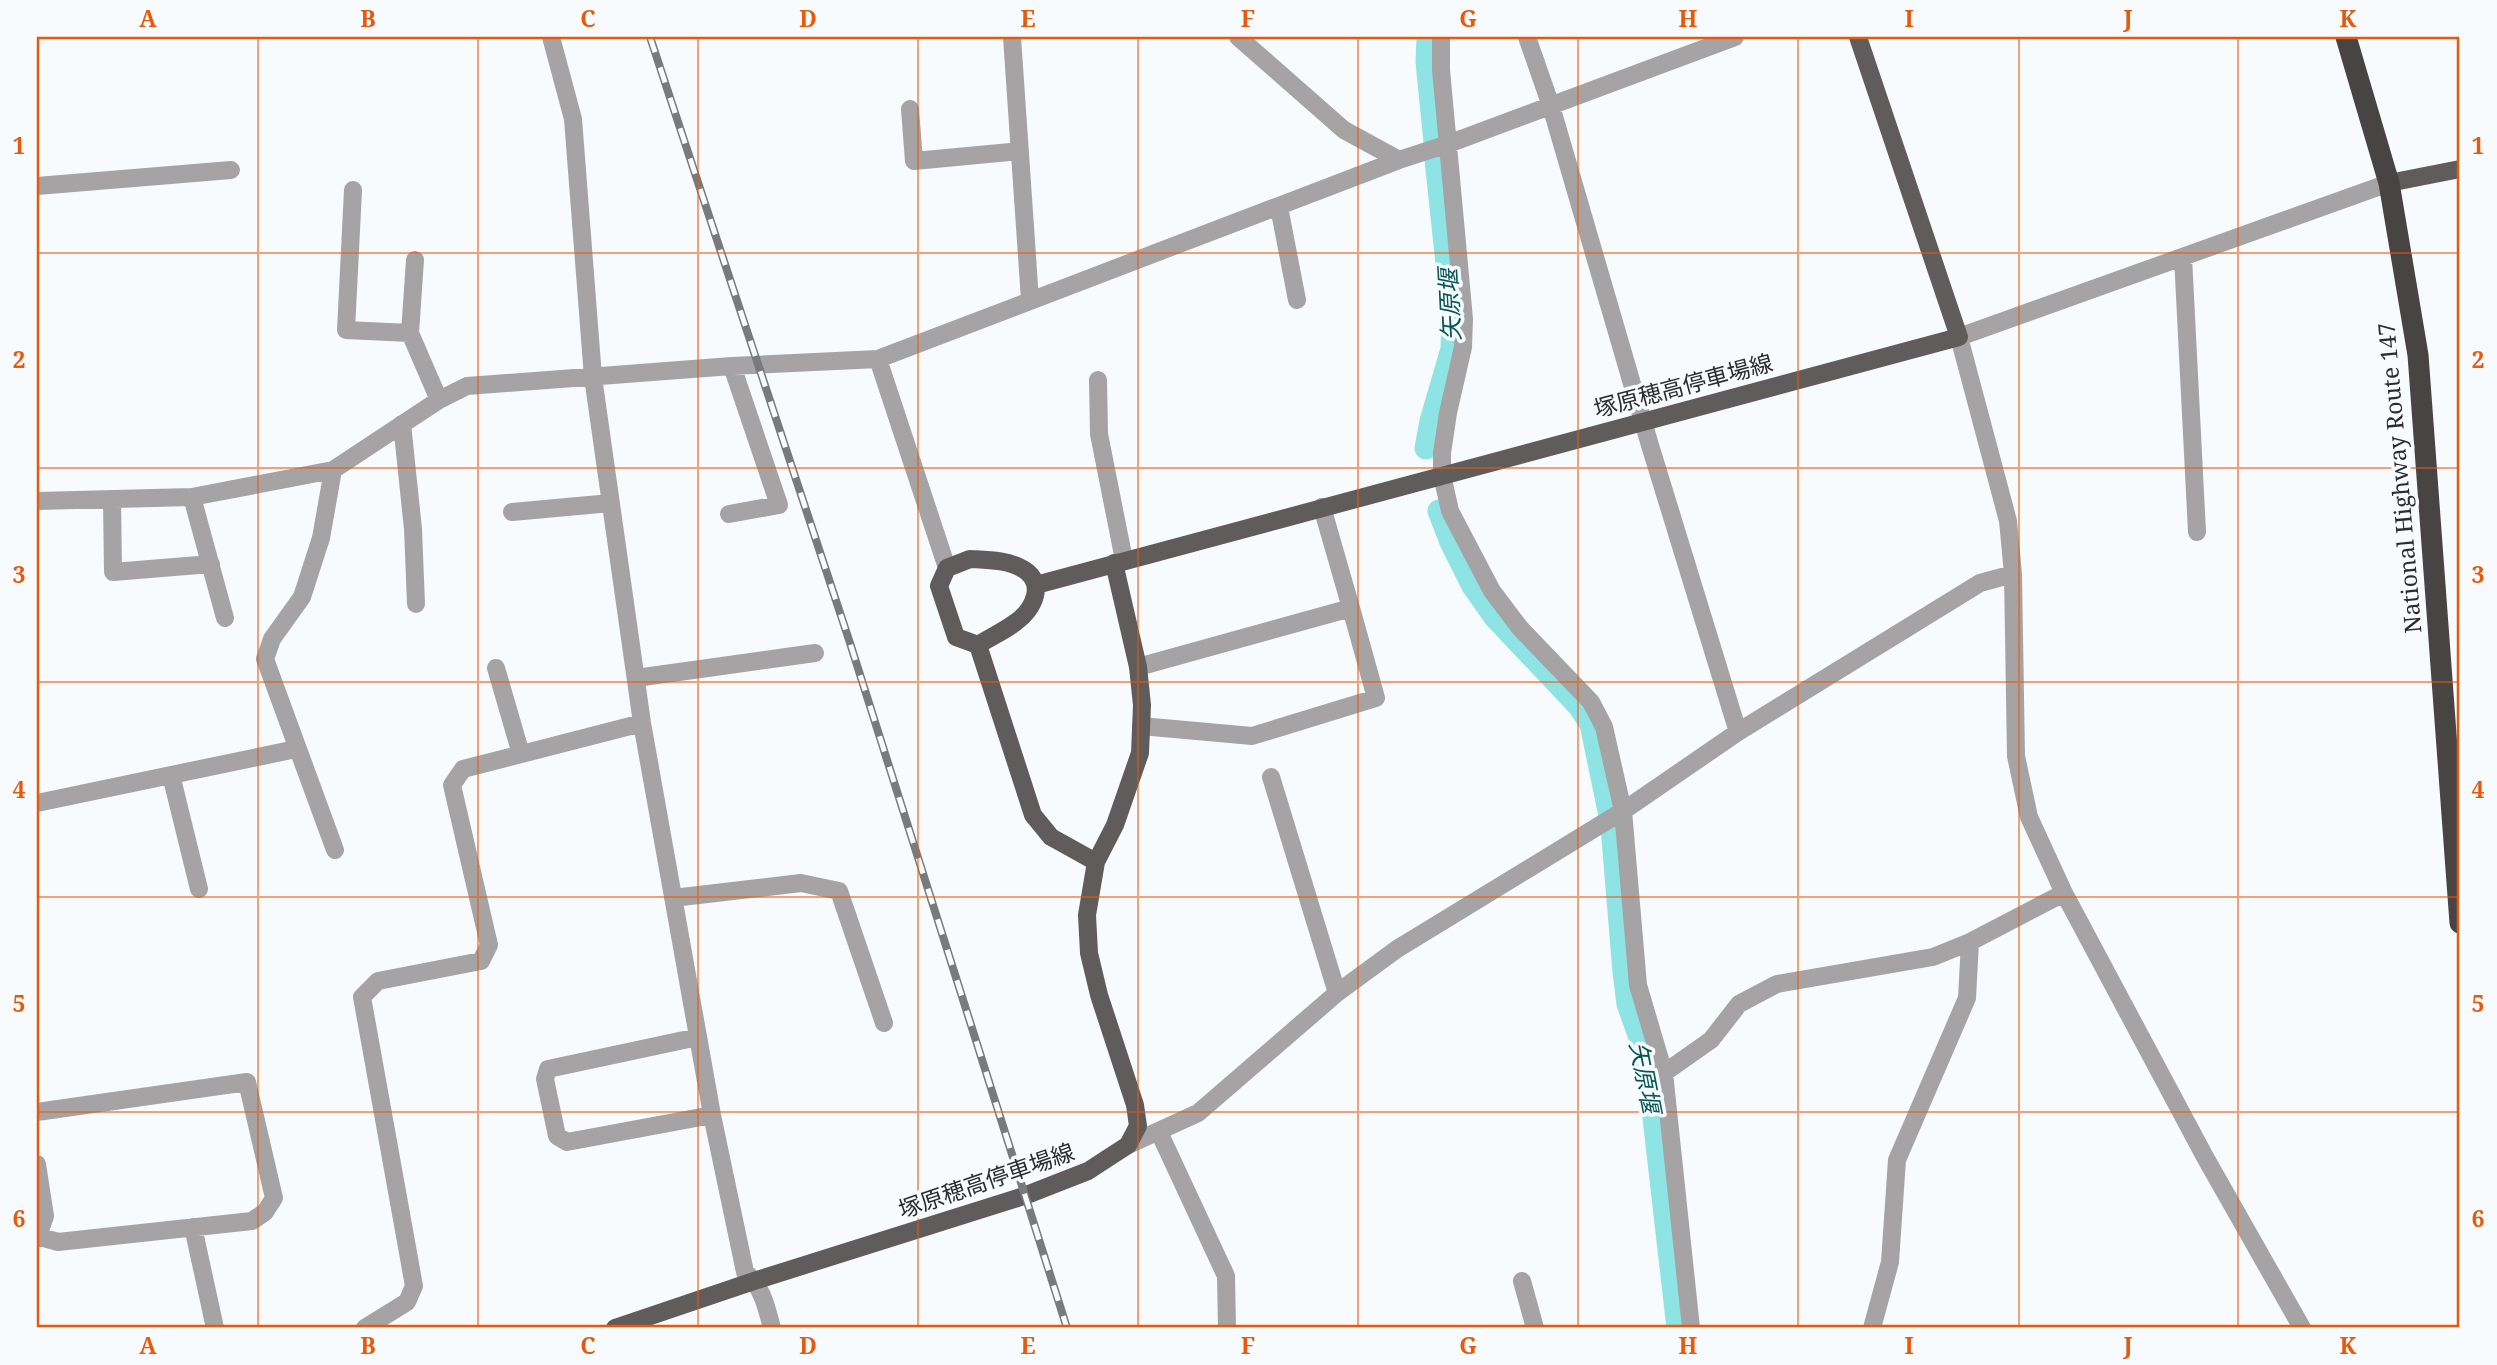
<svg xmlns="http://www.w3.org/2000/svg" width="2497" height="1365" font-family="'Noto Serif','Noto Sans JP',serif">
<rect width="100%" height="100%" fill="#f8fbfe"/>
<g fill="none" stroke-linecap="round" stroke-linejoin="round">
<path stroke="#8ee4e4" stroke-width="23" d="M1428,37L1427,62L1435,142
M1426,448L1431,421L1452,349L1453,320L1436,160
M1439,511L1451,542L1473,586L1494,616L1579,706L1591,724L1609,811
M1612,827L1624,972L1628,1004L1647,1057L1678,1328"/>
<path stroke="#a5a3a3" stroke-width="18" d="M551,37L573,119L593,377L642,723L712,1115L745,1272C763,1288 766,1306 772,1328
M1012,37L1030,300
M1238,37L1344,130L1399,160
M1441,37V70L1464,319L1463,347L1448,413L1442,453V475L1450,511L1492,591L1520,628L1591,702L1604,727L1623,811L1638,985L1664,1073L1691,1328
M1527,37L1551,106L1649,442L1738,732
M910,109L914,161L1020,151
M37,186L231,170
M353,190L346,330L410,333
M1279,207L1297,300
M2183,257L2197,532
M415,260L410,333L439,400
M878,359L947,568
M1098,380L1099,434L1124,560
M402,424L413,529L416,604
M333,470L321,538L302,597L272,639L265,659L335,850
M192,497L225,618
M112,499L113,572L211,564
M37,501L192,497L333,470L439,400L467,386L732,366L878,359L1399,160L1448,144L1735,37
M512,512L611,503
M729,514L779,505L732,366
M1138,667L1351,608L1322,507
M496,668L521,754
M636,678L815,653
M1141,726L1252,736L1376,698L1351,608
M171,775L199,889
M1271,777L1337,993
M37,803L296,749
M673,898L801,883L839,891L884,1023
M698,1037L548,1069L545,1079L557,1136L567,1142L712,1115
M1664,1073L1711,1040L1739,1004L1777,984L1933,957L1970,942L2064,893
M37,1112L247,1082L274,1198L265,1212L252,1221L58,1242L37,1236
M1159,1132L1226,1276L1227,1328
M1128,1145L1198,1113L1337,993L1397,949L1623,811L1738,732L1980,583L2013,574
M37,1164L45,1216L37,1239
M193,1227L215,1328
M1522,1281L1535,1328
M365,1328L407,1302L414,1286L362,997L378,981L481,961L489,945L452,785L463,769L642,723
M1872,1328L1890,1262L1897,1160L1967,998L1970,942
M2302,1328L2205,1157L2064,893L2029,817L2016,756L2013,574L2008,521L1959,337L2389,183"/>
<path stroke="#605c5c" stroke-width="18" d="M2389,183L2460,169
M970,559C987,560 1008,560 1023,569C1047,583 1033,610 1016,622C1004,631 991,637 978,645L956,637L939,586L947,568Z
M1036,585L1959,337L1858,37
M978,645L1033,815L1051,837L1096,862
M615,1328L754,1281L1024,1196L1088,1171L1128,1145L1138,1126L1135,1105L1099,995L1089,953L1087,915L1096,862L1115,825L1140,753L1142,705L1138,667L1114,563"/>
<path stroke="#484444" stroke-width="21" d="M2346,37L2389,183L2418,355L2460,923"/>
<g stroke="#797a7d" stroke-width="8">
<path id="rail" d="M650,37L850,643L1067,1328"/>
</g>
<use href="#rail" stroke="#f8fbfe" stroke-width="5" stroke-dasharray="16" stroke-linecap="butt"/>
</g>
<path fill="none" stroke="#e8590c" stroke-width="2" stroke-opacity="0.55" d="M258,37V1328M478,37V1328M698,37V1328M918,37V1328M1138,37V1328M1358,37V1328M1578,37V1328M1798,37V1328M2019,37V1328M2238,37V1328M37,253H2460M37,468H2460M37,682H2460M37,897H2460M37,1112H2460"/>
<g text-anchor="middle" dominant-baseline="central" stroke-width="7" stroke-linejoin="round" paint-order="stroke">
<g font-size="23" fill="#2b2c2e" stroke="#f8fbfe">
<text transform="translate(1683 385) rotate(-15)">塚原穂高停車場線</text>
<text transform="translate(2399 478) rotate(-95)">National Highway Route 147</text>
<text transform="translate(986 1180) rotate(-19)">塚原穂高停車場線</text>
</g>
<g font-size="24" font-style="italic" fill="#065656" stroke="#f8fbfe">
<text transform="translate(1449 305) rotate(-93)">矢原堰</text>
<text transform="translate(1646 1077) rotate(79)">矢原堰</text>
</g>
</g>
<rect width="2497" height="1365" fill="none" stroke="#f8fbfe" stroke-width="77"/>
<rect x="38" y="38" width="2420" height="1288" fill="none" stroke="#e8590c" stroke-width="2.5"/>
<g font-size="23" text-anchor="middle" font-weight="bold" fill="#e8590c">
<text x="148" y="27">A</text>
<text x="368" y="27">B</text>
<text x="588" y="27">C</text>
<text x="808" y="27">D</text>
<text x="1028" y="27">E</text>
<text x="1248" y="27">F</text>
<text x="1468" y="27">G</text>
<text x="1688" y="27">H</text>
<text x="1909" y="27">I</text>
<text x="2128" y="27">J</text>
<text x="2348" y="27">K</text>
<text x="19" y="154">1</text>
<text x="2478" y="154">1</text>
<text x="19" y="368">2</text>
<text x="2478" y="368">2</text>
<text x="19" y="583">3</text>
<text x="2478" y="583">3</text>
<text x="19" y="798">4</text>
<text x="2478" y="798">4</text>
<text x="19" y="1012">5</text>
<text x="2478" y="1012">5</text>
<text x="19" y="1227">6</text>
<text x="2478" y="1227">6</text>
<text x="148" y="1354">A</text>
<text x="368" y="1354">B</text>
<text x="588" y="1354">C</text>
<text x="808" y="1354">D</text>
<text x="1028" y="1354">E</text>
<text x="1248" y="1354">F</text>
<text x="1468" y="1354">G</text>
<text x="1688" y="1354">H</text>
<text x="1909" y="1354">I</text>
<text x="2128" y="1354">J</text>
<text x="2348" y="1354">K</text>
</g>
</svg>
